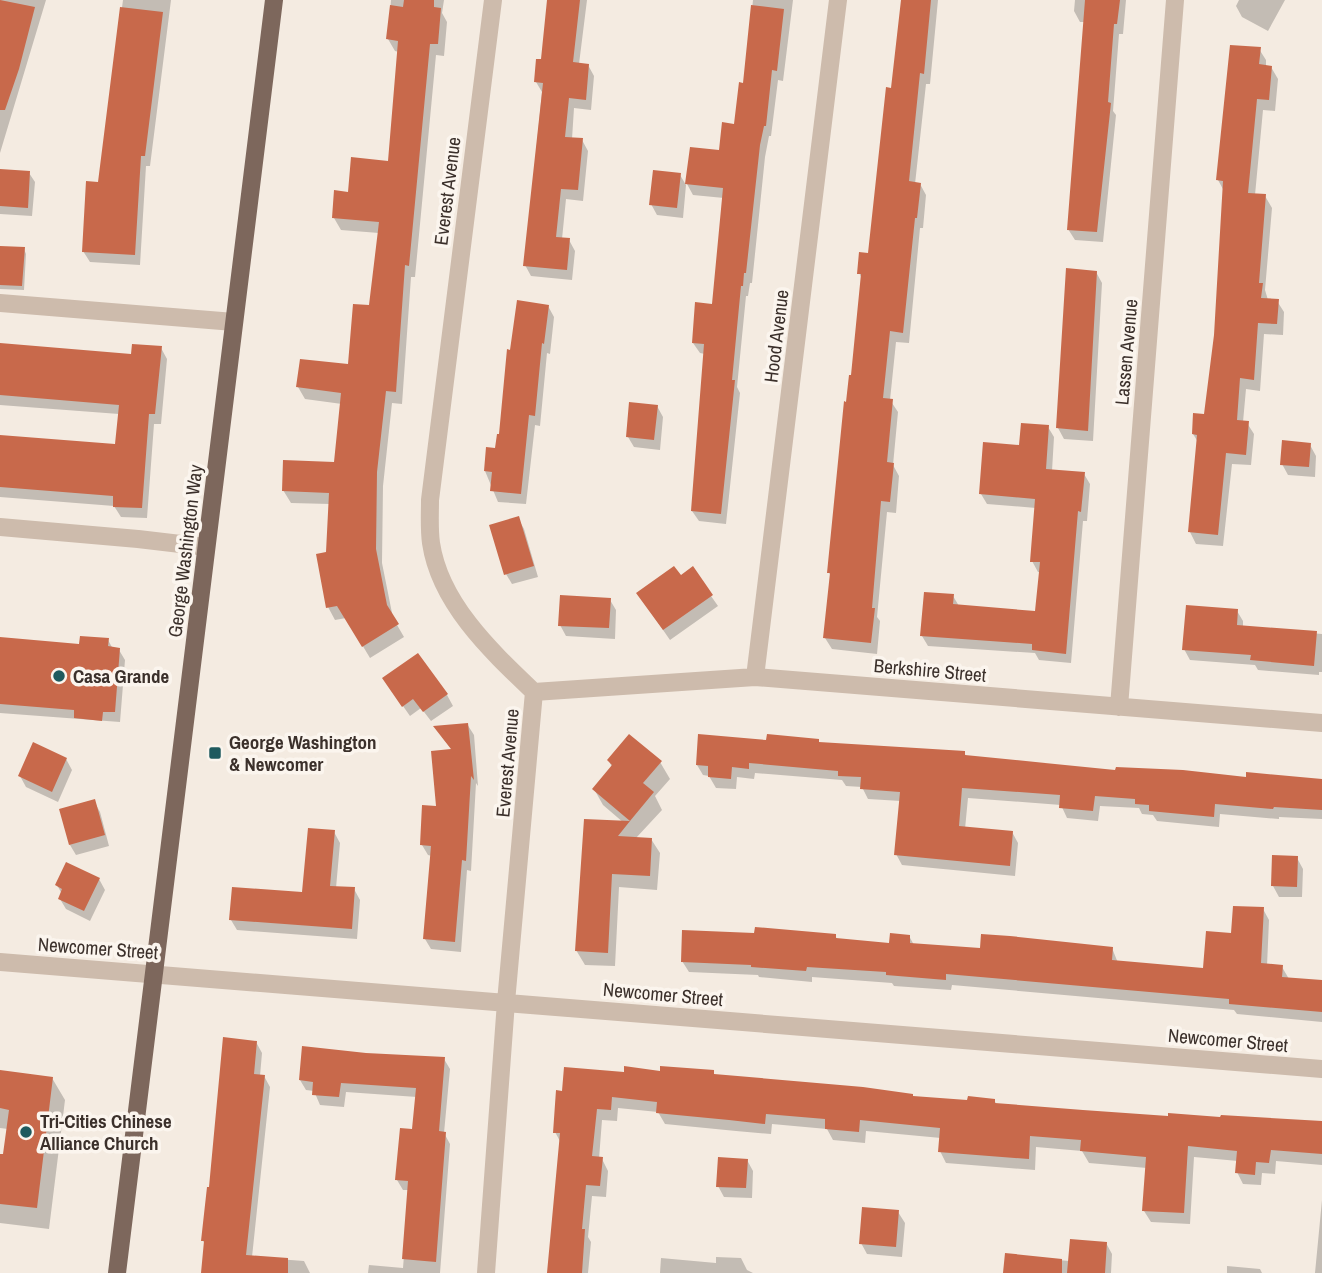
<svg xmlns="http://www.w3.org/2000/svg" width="1322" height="1273" font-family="'Archivo Narrow',sans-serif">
<rect width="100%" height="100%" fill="#f4ebe1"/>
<path fill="#0003" d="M0,0H46L0,153Z
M123,0H171L150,166H146L140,265L90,262L83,251L99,184Z
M391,0H444L442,13L447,22L444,56L436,55L415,277H411L402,404L392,403L383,486L382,563L393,618L404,637L370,658L346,618L335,620L328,607L330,504L291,503L283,490L335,464L342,404L305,399L298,387L349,366L371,307L379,233L341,230L334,218L349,194L389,163L399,52L395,51L388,39Z
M549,0H587L579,64L588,65L594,76L591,110L574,108L572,139L582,140L588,151L583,201L566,199L562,239L569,240L575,251L572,280L531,276L525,265L542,92L536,82L542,61Z
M753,0H793L783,81L778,80L771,136H769L765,157L752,283H750L748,296H746L737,387L740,393L726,524L699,521L692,511L705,354L700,353L693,343L713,306L724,198L693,195L687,184L720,152L736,126L744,85Z
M903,0H938L930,84H926L915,184H920L926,195L923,228H920L909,343L896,342L890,400L898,412L893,465L899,476L896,513L887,512L877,617L880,621L877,654L832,649L825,638L831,576L829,573L863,280L859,273L869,255L893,90Z
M1075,0H1126L1123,34H1119L1113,111L1116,115L1103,242L1075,240L1068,229L1085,22H1080L1074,11Z
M1239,0H1285L1268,31L1242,17L1236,6Z
M1259,49L1266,60V67H1271L1278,79L1275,111L1263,110L1255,195L1265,196L1272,208L1265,290L1268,300L1277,301L1284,312L1283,335L1264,334L1260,391L1246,389L1243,422L1247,423L1254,434L1251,465L1232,464L1223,546L1196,544L1190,532L1198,442L1193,434L1206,415L1215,335L1224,191L1218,180Z
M0,171L29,173L35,182L32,216L0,214Z
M680,175L686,185L683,218L657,215L651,204Z
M0,247L24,249L26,254L24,290L0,289Z
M1096,272L1102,283L1093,441L1064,439L1058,428Z
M548,306L554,317L550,354L547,353L540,426L535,425L526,504L498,502L485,471L497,450L501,436L512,352Z
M0,345L133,355L161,348L167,359L161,424H154L147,518L121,517L114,506L0,497V436L116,445L119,414L0,405Z
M657,406L663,417L660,450L634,447L628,437Z
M1048,427L1054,437L1052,471L1084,474L1090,484L1087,521H1083L1071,663L1039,660L1035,653L928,646L922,636L953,596L959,606L1037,613L1041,572H1038L1032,561L1036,508L987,504L981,494L1021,447Z
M1310,445L1316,456L1315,477L1288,475L1282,464Z
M518,518L524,529L538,577L512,584L506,574Z
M681,577L711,596L718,606L670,640L645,604Z
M610,600L616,610L615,639L566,636L560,625Z
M1237,611L1243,621V627L1322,634V672H1319V675L1258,670L1255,665L1190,660L1184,649Z
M0,639L81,646L108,640L113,649L119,650L125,660L120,722L0,713Z
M391,689L447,695L453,706L431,721L421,708L410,716Z
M467,724L474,735L478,786L476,783L471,871L467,870L461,952L431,949L425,939L432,856L428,855L422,845L438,808L453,751L442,737Z
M820,744L964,753L967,757L1117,771L1247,779L1322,780V819L1279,817V819L1220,814L1219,827L1157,821L1153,815L1142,814L1139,808L1100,806L1098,821L1067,818L1061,805L968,798L965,829L1012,832L1018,843L1015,876L902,865L896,854L901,801L868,799L862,787L846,786L842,780L755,773L754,779L737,777L736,789L716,788L709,776L703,775L697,765Z
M66,759L72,770L58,802L26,787L20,776Z
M609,761L660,762L670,779L655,796L662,810L636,838L651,839L660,853L657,890L619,887L615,966L585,965L576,950L586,820L624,823L603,805L594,789L612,767Z
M94,801L100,812L109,846L76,855L70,845L61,810Z
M334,832L340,843L336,888L354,889L360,900L357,939L237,930L231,920L303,894Z
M1297,858L1303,869L1302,897H1279L1273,886Z
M99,879L105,890L90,921L66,909L60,899L62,894L57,885Z
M1263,909L1269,920L1267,966L1282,967L1289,979L1322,981V1022L1237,1014L1234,1010L952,985L951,990L894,986L892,983L812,977V982L759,977L758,975L689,972L682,961L835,936L838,940L890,944L909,936L914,945L982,950L1112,948L1118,963L1205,970L1233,935Z
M256,1042L262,1053L260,1076H264L270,1087L252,1257L304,1261L310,1273H203L206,1245L203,1241L211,1189Z
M444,1059L450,1069L444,1133L450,1144L440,1273H368L369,1265L403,1268L409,1190H403L397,1180L414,1131L417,1097L346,1092L344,1107L320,1105L314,1091L306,1090L300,1080Z
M713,1071L715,1076L914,1098L969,1102L994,1100L997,1105L1170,1118L1322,1123V1165L1276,1161L1275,1174L1262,1173L1261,1185L1243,1184L1237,1172L1238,1161L1194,1157L1190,1224L1151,1222L1144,1211L1147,1168L1089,1163L1082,1151L1036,1147L1035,1170L946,1163L940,1151L941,1138L866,1131L865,1143L833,1140L827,1129L772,1124L771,1134L736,1131L665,1124L658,1112L618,1108L617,1121L602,1120L599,1159H602L608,1171L606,1197L592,1196L588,1237L591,1242L588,1273H549L561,1143L555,1132L564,1093L625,1074Z
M0,1072L52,1078L65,1100L49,1229L0,1223V1155L5,1156L8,1129L0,1128Z
M747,1160L753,1171L752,1198L724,1197L718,1186Z
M1322,1200V1273H1315Z
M898,1212L905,1223L902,1257L867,1254L861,1243Z
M1106,1243L1112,1254L1111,1273H1005L1006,1255L1069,1261Z
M716,1257L741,1258L747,1270L753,1273H646H660L661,1258L716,1263Z
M1227,1266L1260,1269L1262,1273H1227Z"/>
<path fill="#c8694b" d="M0,0L35,7L19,69L5,110H0Z
M404,0H434V7L441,8L438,44H430L409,266L405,265L396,392L386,391L377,472L376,549L387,605L399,624L362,647L337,606L326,608L316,554L326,552L329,493L282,491L283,460L334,462L341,393L296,387L300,359L348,364L353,304L369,305L379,222L332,218L334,190L348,192L351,157L388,161L398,41L386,39L390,5L403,7Z
M547,0H580L573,62L589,64L586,100L569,98L565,137L583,138L578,190L561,189L556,237L570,238L567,270L523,266L543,83L534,82L536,59H541Z
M901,0H931L924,74L920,73L909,181L921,183L917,218H915L903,333L890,331L883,398L893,399L887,462L894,463L890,502L881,501L872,608H875L871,643L823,638L830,573H827L844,401L846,402L849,375H851L861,274H857L859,252L868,253L886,87L891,88Z
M1085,0H1120L1117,24H1114L1108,102L1111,103L1097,232L1067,230Z
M751,5L784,9L777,71L772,70L766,126H764L760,145L746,273H744L743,286H741L732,380H735L721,514L691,511L704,344L692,343L695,302L712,304L723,188L685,184L690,147L719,150L722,122L734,124L739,82L743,83Z
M120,7L163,12L145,156H141L135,255L82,252L86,181L98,182Z
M1230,45L1261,47L1259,64L1272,66L1269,100L1257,99L1248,193L1266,194L1259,283H1263L1261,298L1279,299L1277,324L1258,323L1254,380L1240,378L1237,420L1249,421L1246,455L1226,453L1218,535L1188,532L1197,435L1192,434L1193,413L1204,414L1214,335L1223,181L1216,180Z
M0,169L30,171L28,208L0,206Z
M653,170L681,173L677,208L649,205Z
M0,246L25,247L22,286L0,285Z
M1066,268L1097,271L1088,431L1056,428Z
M517,300L549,305L544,344L542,343L535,416L529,415L521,494L490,491L492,472L484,471L486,447L495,448L497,434H499L507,349L510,350Z
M0,343L131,354L132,344L162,346L155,414H149L142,508L113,507V496L0,487V435L115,444L119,405L0,395Z
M629,402L658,405L654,440L626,437Z
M1021,423L1049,425L1046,469L1085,472L1081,512L1078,511L1066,654L1032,650V644L920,636L924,592L954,594L953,604L1035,611L1040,562H1030L1035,499L979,494L983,442L1019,445Z
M1282,440L1311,443L1309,467L1280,465Z
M519,516L534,566L504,575L489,525Z
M674,566L681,575L693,566L713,595L663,630L636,593Z
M560,595L611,598L609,628L558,626Z
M1186,605L1238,609L1237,625L1317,631L1314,666L1250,660L1251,655L1182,650Z
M80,636L109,638L108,646L120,648L115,712H103L102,721L74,718V710L0,704V637L79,644Z
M418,653L448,694L423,712L413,699L402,707L382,678Z
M468,723L474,780L471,776L466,861L462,860L455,942L423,939L431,846L420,845L422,805L436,806L431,751L451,749L433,726Z
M629,734L662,761L643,783L654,792L630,821L592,789L612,765L607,760Z
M698,734L766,740L767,734L819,739V742L965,751V755L1115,770L1116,767L1183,770L1246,777V772L1322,779V810L1274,807L1273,809L1215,804L1214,817L1149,811V805L1135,804V799L1095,796L1093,811L1059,808L1060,795L962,788L959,826L1013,831L1010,866L894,855L900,792L860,789L861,777L838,776V771L749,763V769L732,767L731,779L708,777V766L696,765Z
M33,742L67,758L52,792L18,776Z
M95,799L105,835L69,845L59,809Z
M584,819L630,821L618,836L652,838L650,876L612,874L608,953L575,951Z
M308,828L335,830L330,886L355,887L352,929L229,920L232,887L302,892Z
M1272,855L1298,856L1297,887L1271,886Z
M66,862L100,878L84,911L58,899L62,889L55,885Z
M1233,906L1264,907L1261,963L1283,965L1282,977L1322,980V1012L1229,1004V999L946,974V980L886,975V972L807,967L806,971L751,967V965L681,962L682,930L754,933L755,927L836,934V938L889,943L890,933L910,935V943L980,948L981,934L1010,936L1113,947L1112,960L1203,968L1206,931L1231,933Z
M223,1037L257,1041L254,1074L265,1075L246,1255L288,1258V1273H201L204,1241H201L207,1187H209Z
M302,1046L366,1053L445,1057L439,1131L446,1132L436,1262L402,1259L408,1181L395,1180L400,1128L412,1129L416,1088L341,1083L339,1097L312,1095L313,1082L299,1080Z
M624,1066L660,1071V1066L714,1070V1074L863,1087L913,1094V1096L967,1100L968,1096L995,1099V1103L1083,1110L1168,1116V1113L1220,1117L1221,1115L1322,1121V1154L1271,1150L1269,1163L1256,1162L1255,1175L1235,1173L1237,1151L1188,1146L1184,1213L1142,1211L1146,1157L1080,1151L1081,1140L1030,1136L1029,1159L938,1152L940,1128L860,1120L859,1132L825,1129V1119L766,1114L765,1124L729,1120L656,1113L657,1102L612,1097L611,1110L597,1109L592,1156L603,1157L600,1186L586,1185L582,1229H585L582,1273H547L560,1133H553L556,1090L562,1091L564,1067L624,1072Z
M0,1070L53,1077L37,1208L0,1204V1154H3L9,1110L0,1108Z
M718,1157L748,1159L746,1188L716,1187Z
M862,1207L899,1210L896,1247L859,1244Z
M1070,1239L1107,1242L1105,1273H1067Z
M1005,1253L1062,1259V1273H1003Z"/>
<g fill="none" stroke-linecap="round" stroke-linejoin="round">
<path stroke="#cdbbac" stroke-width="18" d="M0,303L234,322
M0,527L138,539L206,547
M755,677L838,0
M534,692L755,677L1322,723
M1119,707L1175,0
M0,962L1322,1069
M486,1273L506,1002L534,692C492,652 440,604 431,543C429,529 430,514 430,500L493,0"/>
<path stroke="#7d675c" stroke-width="18" d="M117,1273L274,0"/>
</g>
<g fill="#1f5a5e" stroke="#fbf5ee" stroke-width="2.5">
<circle cx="59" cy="676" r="7"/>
<rect x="208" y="746" width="14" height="14" rx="3.5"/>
<circle cx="26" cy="1132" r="7"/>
</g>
<g text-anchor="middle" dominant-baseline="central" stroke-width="7" stroke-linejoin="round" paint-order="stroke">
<g font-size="19" fill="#3b302b" stroke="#fbf5ee">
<text transform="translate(447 191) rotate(-83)">Everest Avenue</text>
<text transform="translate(776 336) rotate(-83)">Hood Avenue</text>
<text transform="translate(1126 352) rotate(-85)">Lassen Avenue</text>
<text transform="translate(185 551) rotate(-83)">George Washington Way</text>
<text transform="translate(930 670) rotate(5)">Berkshire Street</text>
<text transform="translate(507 763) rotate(-85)">Everest Avenue</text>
<text transform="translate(98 948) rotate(4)">Newcomer Street</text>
<text transform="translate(663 994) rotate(5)">Newcomer Street</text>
<text transform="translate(1228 1040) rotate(5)">Newcomer Street</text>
</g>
<g font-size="19" font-weight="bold" fill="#3b302b" stroke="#fbf5ee" text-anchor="start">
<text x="73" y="676">Casa Grande</text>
<text x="229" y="742">George Washington<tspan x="229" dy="22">&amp; Newcomer</tspan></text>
<text x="40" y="1121">Tri-Cities Chinese<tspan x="40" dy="22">Alliance Church</tspan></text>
</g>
</g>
</svg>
